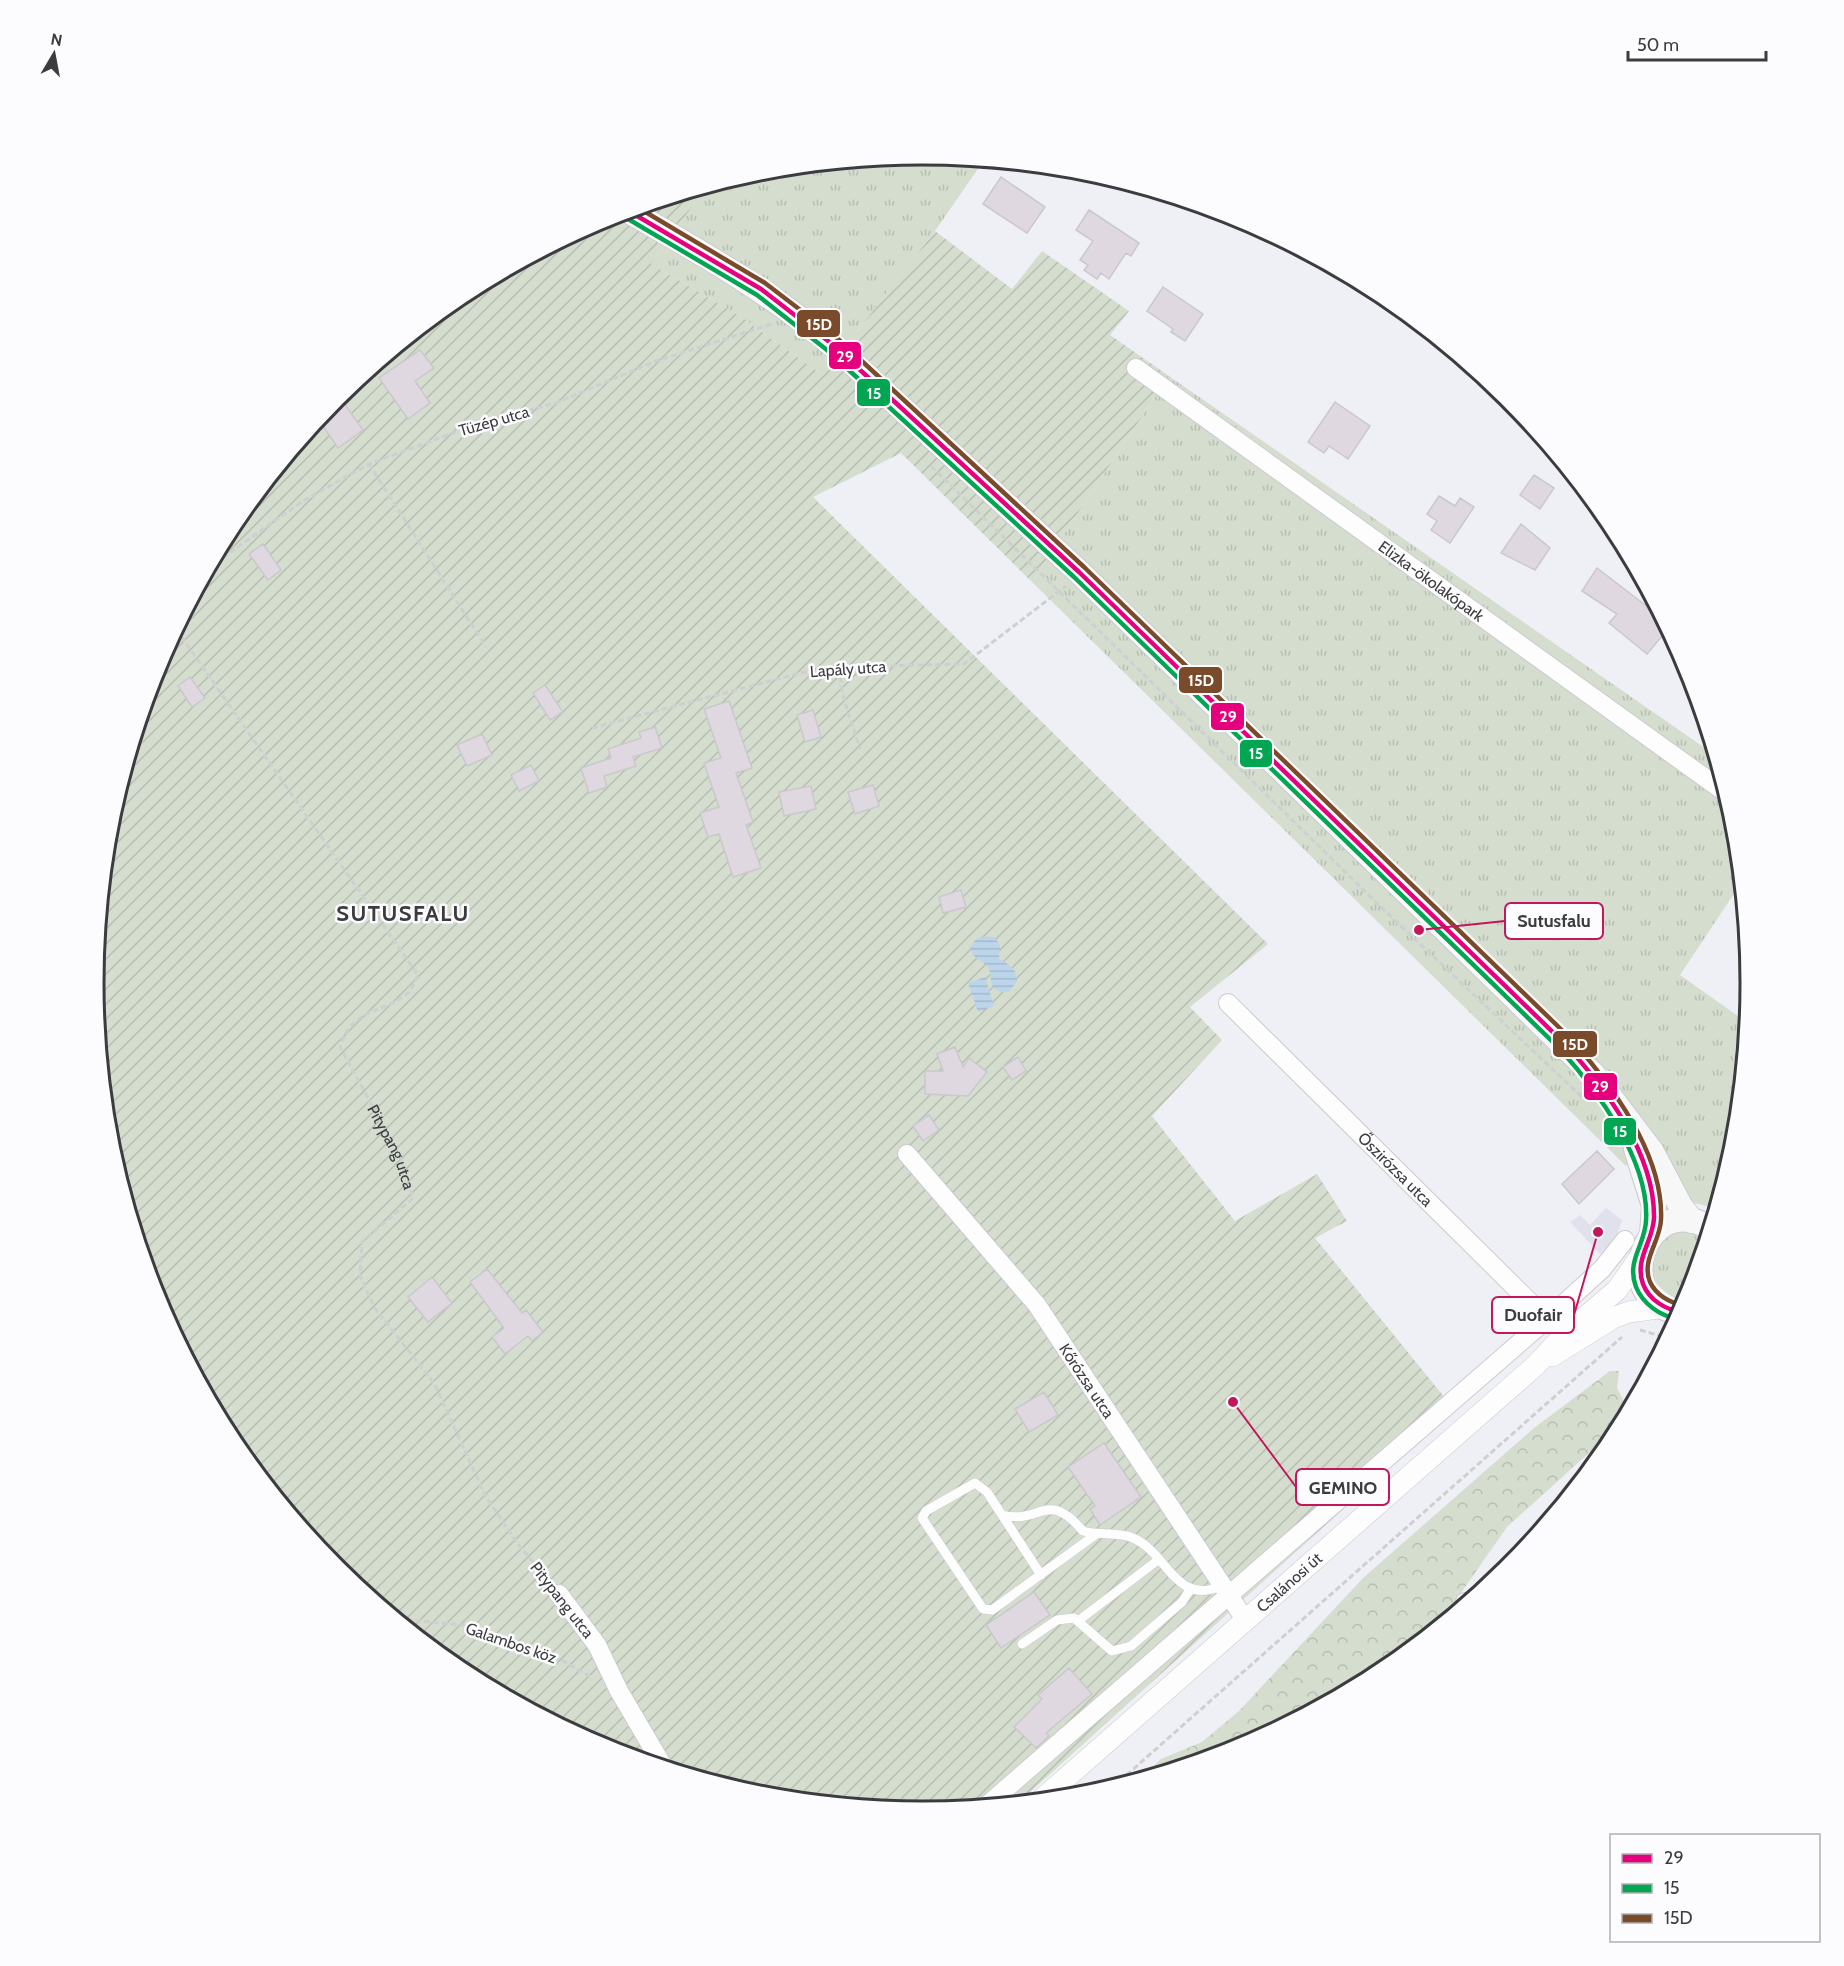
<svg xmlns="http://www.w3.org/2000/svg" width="1844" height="1966" font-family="Cabin,sans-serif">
<defs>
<pattern id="grass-tufts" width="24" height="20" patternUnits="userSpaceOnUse" patternTransform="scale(1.5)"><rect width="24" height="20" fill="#d4ddce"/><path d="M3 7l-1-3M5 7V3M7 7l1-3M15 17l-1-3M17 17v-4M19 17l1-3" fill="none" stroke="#b7bfb2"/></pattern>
<pattern id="forest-crowns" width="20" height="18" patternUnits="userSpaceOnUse" patternTransform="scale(1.5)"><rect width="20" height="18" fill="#d4ddce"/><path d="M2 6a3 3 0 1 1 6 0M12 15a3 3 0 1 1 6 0" fill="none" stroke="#b7bfb2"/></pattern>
<pattern id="garden-furrows" width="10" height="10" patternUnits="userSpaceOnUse" patternTransform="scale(1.5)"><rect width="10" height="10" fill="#d4ddce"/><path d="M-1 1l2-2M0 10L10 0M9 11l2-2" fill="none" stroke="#b7bfb2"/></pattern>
<pattern id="water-rules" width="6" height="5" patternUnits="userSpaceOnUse" patternTransform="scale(1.5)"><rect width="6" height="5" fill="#bdd5eb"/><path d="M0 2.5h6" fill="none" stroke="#a3b8cb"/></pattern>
</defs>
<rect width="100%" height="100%" fill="#eff0f5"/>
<path fill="#e0e1ec" d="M1219,211L1240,217L1383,294L1436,338Z
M1606,1208L1622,1220L1616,1238L1600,1254L1570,1222L1580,1215L1590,1225Z"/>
<path fill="url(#grass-tufts)" d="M922,154L984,160L935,231L823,375L738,315L651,264L707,186L761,170Z
M1169,376L1715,755L1735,822L1741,883L1680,975L1745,1021L1748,1018L1735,1145L1718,1201L1711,1207L1686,1201L1643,1142L1626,1166L1032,582Z
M1686,1230L1707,1237L1687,1301C1653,1297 1635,1255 1667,1236C1672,1233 1680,1232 1686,1230Z"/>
<path fill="url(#forest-crowns)" d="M1610,1371H1619L1617,1388L1629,1411L1622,1423L1507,1527L1456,1600L1462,1607L1382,1672L1239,1749L1138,1780L1161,1759L1202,1742L1239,1711L1363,1578L1534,1428Z"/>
<path fill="url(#garden-furrows)" d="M707,186L651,264L738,315L823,375L935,231L1012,289L1042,251L1129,311L1110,335L1169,376L1032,582L901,453L813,497L1268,944L1190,1007L1222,1040L1152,1116L1235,1221L1317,1174L1347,1221L1315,1238L1454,1409L1018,1803L922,1812L760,1796L604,1749L461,1672L336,1569L233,1443L156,1300L109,1144L93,983L109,821L156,665L233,522L336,397L462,294L605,217Z"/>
<path fill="url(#water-rules)" d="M994,937L1000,945L999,959C1010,965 1016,967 1017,981L1009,992C983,993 996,975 986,965C978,958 972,958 970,947C975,937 983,936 994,937Z
M985,977L994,1006L978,1012L968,983Z"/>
<path fill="#e0d8e0" stroke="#c9c8cb" stroke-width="1.5" d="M1001,177L1045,207L1027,233L983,204Z
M1089,210L1139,243L1131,256L1126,253L1109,279L1101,273L1097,279L1084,270L1088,265L1080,260L1093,241L1076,230Z
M1163,287L1203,314L1185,341L1171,332L1173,329L1147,311Z
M420,350L434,368L415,381L430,403L408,419L379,378Z
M341,399L363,430L338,448L318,419Z
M1335,402L1370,426L1348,459L1329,446L1324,453L1308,442Z
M1534,475L1554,488L1540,509L1520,495Z
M1439,496L1455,506L1460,498L1474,507L1450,543L1431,530L1437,521L1427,514Z
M1521,524L1550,548L1535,570L1501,553Z
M263,544L281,570L268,580L249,554Z
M1597,568L1662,618L1668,629L1647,654L1609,623L1617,614L1582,591Z
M190,677L205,698L192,707L178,686Z
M545,685L563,712L550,720L533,693Z
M729,701L752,768L736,773L753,822L746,825L761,868L733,877L719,834L708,837L700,813L719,807L704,763L721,758L704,709Z
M813,710L821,737L805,742L797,715Z
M655,727L662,748L633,757L636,766L604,776L607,787L589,793L581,768L611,758L608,749L641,738L639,732Z
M482,734L492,755L467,766L457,745Z
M531,765L539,781L519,791L511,775Z
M873,785L879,806L855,814L848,792Z
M811,786L816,809L784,816L779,792Z
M961,890L966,907L943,913L939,897Z
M955,1047L963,1067L969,1058L987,1072L968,1096L925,1094V1071H943L937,1054Z
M1018,1057L1026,1071L1012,1080L1003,1067Z
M929,1115L939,1130L923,1141L913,1126Z
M1597,1151L1614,1169L1579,1204L1562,1184Z
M487,1269L522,1313L526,1310L543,1332L532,1341L528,1336L505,1354L492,1337L504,1328L470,1282Z
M432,1277L452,1303L428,1322L408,1297Z
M1044,1392L1058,1415L1029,1432L1015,1409Z
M1104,1443L1141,1497L1100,1525L1090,1509L1095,1506L1068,1467Z
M1034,1592L1050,1615L1001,1648L986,1625Z
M1069,1668L1092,1694L1046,1733L1049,1736L1036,1748L1014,1727L1042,1699L1038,1695Z"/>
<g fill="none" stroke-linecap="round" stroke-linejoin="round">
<g stroke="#cbcbcf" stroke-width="10">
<path id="service" d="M1002,1515L1041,1575
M1095,1535L992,1610L983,1609L922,1518L926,1511L975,1483L987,1492L1002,1515C1042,1525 1046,1488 1083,1531C1100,1536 1118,1531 1133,1538C1168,1553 1176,1608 1223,1585
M1078,1621L1158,1560
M1022,1644L1057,1620L1074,1618L1112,1651L1131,1646L1182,1602L1191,1588"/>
</g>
<g stroke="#cbcbcf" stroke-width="20">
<g id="minor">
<path id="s2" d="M1136,368L1726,793"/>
<path id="s3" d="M1228,1003L1555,1327"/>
<path id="s4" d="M907,1154L1037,1305L1246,1621"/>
<path d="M559,1594L597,1645L619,1691L663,1766"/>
<path d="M1465,1602L1466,1604"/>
<path d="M986,1806L1547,1319L1602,1269L1625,1240"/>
</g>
</g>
<g stroke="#cbcbcf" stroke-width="22">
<g id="tertiary">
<path d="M1552,1356L1613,1318L1629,1312L1665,1307"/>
<path id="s5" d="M1041,1800L1536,1365L1564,1335L1617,1290L1640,1257"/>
</g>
</g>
<g stroke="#cbcbcf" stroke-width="26">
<path id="secondary" d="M627,210C699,251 768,291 832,344L1079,572L1593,1074L1652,1152L1681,1207L1692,1221
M1636,1149L1654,1206L1652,1234
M1682,1312C1607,1306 1644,1187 1710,1228"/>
</g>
<g stroke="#cfcfd1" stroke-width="3" stroke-dasharray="6 3" stroke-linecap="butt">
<path d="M601,219L612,226"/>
<path d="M369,464L486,647"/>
<path d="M931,466L1383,909L1583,1098"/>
<path d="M208,568L303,501L369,464L458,431L558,402L656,361L772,324"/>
<path id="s1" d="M176,629L418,975C415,980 413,988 409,992C385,1014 352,1006 340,1047L400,1157L413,1198L362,1242L360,1276L374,1307L434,1383L485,1495L517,1543L548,1580"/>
<path d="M840,668C840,697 852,722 860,749"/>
<path d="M592,728L800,673L840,667L964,664L1066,586"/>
<path d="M1640,1330L1668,1338"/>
<path d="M397,1619L463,1625L556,1657L591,1677"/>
<path d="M1113,1787L1622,1337"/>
</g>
<use href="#service" stroke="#fdfdfe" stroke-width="9"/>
<use href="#minor" stroke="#fdfdfe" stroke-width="18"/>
<use href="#tertiary" stroke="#fdfdfe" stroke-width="21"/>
<use href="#secondary" stroke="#f8f7f7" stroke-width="24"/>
<g stroke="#fcfcfe" stroke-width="9">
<path id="bus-1" d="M627,210L761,289L832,344L1079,572L1564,1043C1605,1087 1655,1154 1654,1218C1653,1242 1634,1259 1643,1284C1649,1300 1666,1310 1682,1312"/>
</g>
<g stroke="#fcfcfe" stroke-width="9">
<path id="bus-2" d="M623,216L757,295L827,350L1074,577L1559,1048C1597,1090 1650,1161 1646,1221C1645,1245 1626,1261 1636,1287C1643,1304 1660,1316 1678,1319"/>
</g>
<g stroke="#fcfcfe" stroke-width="9">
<path id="bus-3" d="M637,207L765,283L837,338L1084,567L1570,1038C1611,1084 1664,1154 1661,1220C1660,1242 1641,1260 1650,1282C1656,1295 1670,1303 1683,1305"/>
</g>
<use href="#bus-1" stroke="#e5007d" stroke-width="4.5"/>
<use href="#bus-2" stroke="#00a651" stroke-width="4.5"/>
<use href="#bus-3" stroke="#7a4b2a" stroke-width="4.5"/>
</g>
<g text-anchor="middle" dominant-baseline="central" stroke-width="5" stroke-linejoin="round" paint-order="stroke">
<g font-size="16" fill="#3c3c40" stroke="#fcfcfe">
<text transform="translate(494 421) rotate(-16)">Tüzép utca</text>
<text stroke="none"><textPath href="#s2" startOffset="364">Elizka-ökolakópark</textPath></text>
<text transform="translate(848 669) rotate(-4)">Lapály utca</text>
<text stroke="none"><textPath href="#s1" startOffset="646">Pitypang utca</textPath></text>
<text stroke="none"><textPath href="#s3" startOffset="236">Őszirózsa utca</textPath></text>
<text stroke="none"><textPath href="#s4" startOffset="290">Kőrózsa utca</textPath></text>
<text stroke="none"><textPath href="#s5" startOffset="330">Csalánosi út</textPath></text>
<text transform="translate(562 1600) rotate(52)">Pitypang utca</text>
<text transform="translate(511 1643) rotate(19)">Galambos köz</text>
</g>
<g font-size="22" font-weight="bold" letter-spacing="1.5" fill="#3c3c40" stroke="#fcfcfe">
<text x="403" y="913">SUTUSFALU</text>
</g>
</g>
<path d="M0 0H1844V1966H0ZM104 983a818 818 0 1 1 1636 0a818 818 0 1 1-1636 0Z" fill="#fcfcfe" fill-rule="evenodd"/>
<path fill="none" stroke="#3c3c40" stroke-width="3" d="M104 983a818 818 0 1 1 1636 0a818 818 0 1 1-1636 0Z"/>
<path fill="none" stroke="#c2185b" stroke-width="2" d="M1419 930L1505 921M1598 1232L1574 1315M1233 1402L1296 1487"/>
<g fill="#c2185b" stroke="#fcfcfe" stroke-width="2">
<circle cx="1419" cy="930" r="6"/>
<circle cx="1598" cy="1232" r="6"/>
<circle cx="1233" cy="1402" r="6"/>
</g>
<g fill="#fcfcfe" stroke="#c2185b" stroke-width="2">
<rect x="1505" y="903" width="98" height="36" rx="6"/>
<rect x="1492" y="1297" width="82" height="36" rx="6"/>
<rect x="1296" y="1469" width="93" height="36" rx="6"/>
</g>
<g font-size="18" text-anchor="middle" font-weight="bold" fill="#3c3c40">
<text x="1554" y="927">Sutusfalu</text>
<text x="1533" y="1321">Duofair</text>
<text x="1343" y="1494">GEMINO</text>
</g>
<g stroke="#fcfcfe" stroke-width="2">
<rect x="796" y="309" width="45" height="29" rx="6" fill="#7a4b2a"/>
<rect x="828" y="341" width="34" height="29" rx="6" fill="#e5007d"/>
<rect x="856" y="378" width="35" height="29" rx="6" fill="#00a651"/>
<rect x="1178" y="666" width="45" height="28" rx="6" fill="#7a4b2a"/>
<rect x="1210" y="702" width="35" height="29" rx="6" fill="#e5007d"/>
<rect x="1239" y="739" width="34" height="29" rx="6" fill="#00a651"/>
<rect x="1552" y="1030" width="46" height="28" rx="6" fill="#7a4b2a"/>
<rect x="1583" y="1072" width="35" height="29" rx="6" fill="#e5007d"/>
<rect x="1603" y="1117" width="34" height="29" rx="6" fill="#00a651"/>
</g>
<g font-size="16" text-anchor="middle" font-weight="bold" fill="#fff">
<text x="819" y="330">15D</text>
<text x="845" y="362">29</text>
<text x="874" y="399">15</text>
<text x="1201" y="686">15D</text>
<text x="1228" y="722">29</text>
<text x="1256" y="759">15</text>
<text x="1575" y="1050">15D</text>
<text x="1600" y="1092">29</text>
<text x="1620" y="1137">15</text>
</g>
<rect x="1610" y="1834" width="210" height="108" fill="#fcfcfe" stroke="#afafb2" stroke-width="1.5"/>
<rect x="1622" y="1854" width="30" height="9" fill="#e5007d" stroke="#afafb2" stroke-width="1.5"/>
<text x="1664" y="1864" font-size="18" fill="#3c3c40">29</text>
<rect x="1622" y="1884" width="30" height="9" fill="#00a651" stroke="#afafb2" stroke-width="1.5"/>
<text x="1664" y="1894" font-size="18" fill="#3c3c40">15</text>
<rect x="1622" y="1914" width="30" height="9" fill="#7a4b2a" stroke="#afafb2" stroke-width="1.5"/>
<text x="1664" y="1924" font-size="18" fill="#3c3c40">15D</text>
<g transform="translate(54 54) rotate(10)" stroke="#fcfcfe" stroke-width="4.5" paint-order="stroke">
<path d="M0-4.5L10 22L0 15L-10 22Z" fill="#3c3c40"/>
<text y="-9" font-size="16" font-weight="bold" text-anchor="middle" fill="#3c3c40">N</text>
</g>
<path d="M1628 51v9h138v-9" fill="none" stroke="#3c3c40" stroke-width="3"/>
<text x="1637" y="51" font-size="18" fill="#3c3c40" stroke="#fcfcfe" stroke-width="4.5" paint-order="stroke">50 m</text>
</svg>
